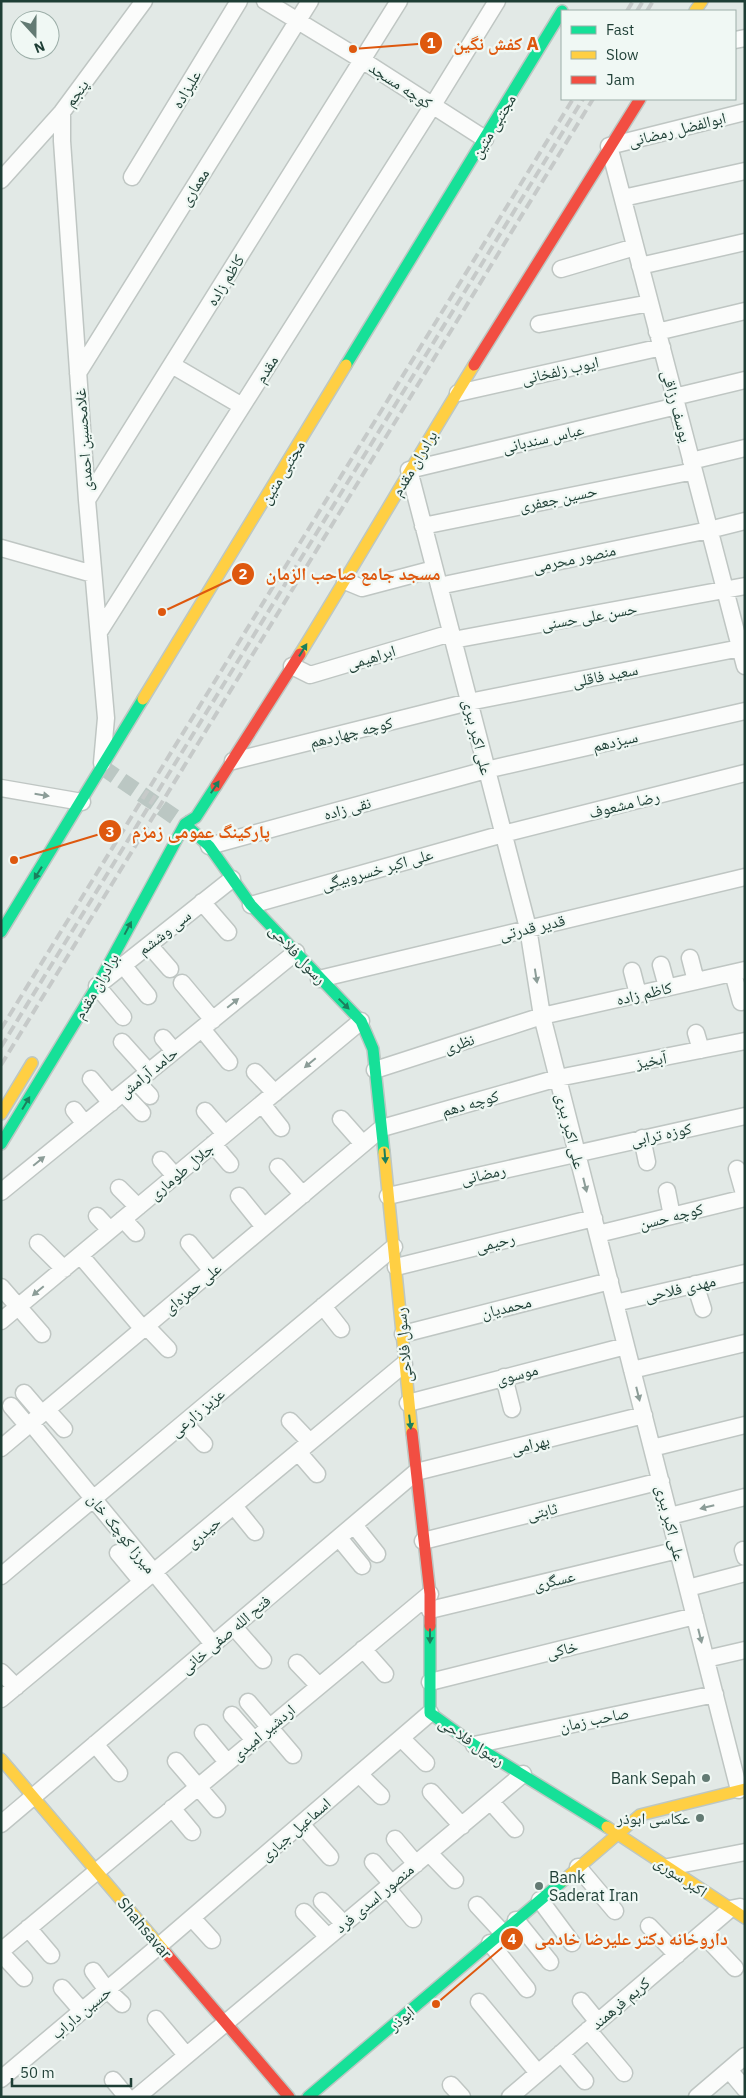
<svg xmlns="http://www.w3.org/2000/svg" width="746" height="2098" font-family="'IBM Plex Sans','Noto Naskh Arabic',sans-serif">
<rect width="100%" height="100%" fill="#e2e9e6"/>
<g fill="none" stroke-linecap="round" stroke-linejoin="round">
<path stroke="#bbc7c3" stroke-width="16" stroke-dasharray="16 8" stroke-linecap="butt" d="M102,767L185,824"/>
<g stroke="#bfc6c3" stroke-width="19">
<path id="street" d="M265,1L362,60L485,139
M735,40L745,38
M62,112V141L87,500L106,718L102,763
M745,112L609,146L745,666
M132,177L239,1
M1,180L62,112L144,1
M623,198L745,171
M640,266L745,242
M561,269L635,247
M539,324L650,303
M657,332L745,311
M172,365L242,406
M78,373L310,1
M458,393L662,347
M674,397L745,380
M677,406L409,470L528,928L542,1016L739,1790
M691,461L745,448
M87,500L399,1
M423,526L694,471
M1,548L93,574
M345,581L362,588L434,569
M439,586L709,530L745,521
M99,632L433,105L497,1
M453,640L745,586
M292,666L310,675L451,633
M233,761L469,702L745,647
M1,788L82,802
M209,846L486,770L745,711
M202,902L228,932
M251,905L503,834L745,773
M149,945L170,969
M690,958L696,981
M123,965L148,996
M661,965L667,987
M632,971L638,994
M733,973L741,1002
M319,979L745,877
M182,983L213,1020
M123,1017L97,986L232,879
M202,1029L229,1062
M696,1033L701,1050
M163,1038L174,1051
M122,1042L149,1072
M375,1070L542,1016L745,970
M255,1072L275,1093
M91,1079L111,1103
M137,1082L150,1096
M123,1093L142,1113
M262,1104L281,1128
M74,1110L85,1124
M205,1111L225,1134
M341,1119L363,1144
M642,1138L647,1162
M213,1144L230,1164
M161,1160L175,1176
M278,1167L303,1195
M737,1169L745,1197
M119,1188L138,1207
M667,1191L672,1216
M1,1192L296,952
M239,1196L264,1227
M388,1196L745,1116
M97,1216L110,1230
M123,1219L136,1233
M598,1234L745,1198
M38,1243L64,1269
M189,1243L212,1271
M80,1255L143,1329
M396,1267L594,1218
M695,1284L703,1309
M1,1287L42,1334
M615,1303L745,1273
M323,1306L341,1329
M1,1321L361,1021
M146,1326L168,1349
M403,1334L610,1281
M632,1370L745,1343
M504,1377L512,1409
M24,1393L42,1414
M408,1403L626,1346
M11,1406L28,1426
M47,1410L64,1429
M290,1421L310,1442
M31,1423L213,1644
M184,1423L204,1444
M1,1448L382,1128L558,1078L745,1041
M652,1448L745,1425
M298,1452L317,1474
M234,1506L255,1532
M670,1516L745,1497
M354,1525L377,1554
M339,1538L362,1566
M423,1541L661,1481
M743,1550L745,1557
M118,1553L142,1582
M1,1576L394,1247
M688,1588L745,1573
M430,1610L678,1550
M234,1627L263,1660
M363,1649L385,1674
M706,1659L745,1650
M297,1663L319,1686
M1,1672L16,1687
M430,1682L695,1616
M1,1699L404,1364
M248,1702L293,1755
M232,1715L254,1740
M203,1733L227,1762
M401,1738L426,1763
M95,1744L119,1773
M474,1745L715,1694
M176,1761L217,1809
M359,1774L381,1796
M431,1792L462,1826
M491,1802L515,1829
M172,1808L192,1832
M1,1824L416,1472L644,1415
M301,1824L330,1857
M395,1839L416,1864
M429,1853L455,1880
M373,1862L392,1884
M578,1867L615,1911
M668,1867L745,1852
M387,1888L413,1919
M540,1900L572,1943
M322,1901L344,1924
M477,1905L502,1932
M304,1912L328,1937
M192,1918L212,1940
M516,1920L550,1962
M649,1926L677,1955
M28,1928L51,1955
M702,1933L735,1968
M490,1943L527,1989
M1,1951L430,1594
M1,1953L24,1978
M93,1971L107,1990L122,2004
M62,1988L82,2011
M581,2001L598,2022
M479,2002L538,2073
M156,2019L186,2055
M588,2030L624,2073
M561,2053L585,2081
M729,2070L745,2089
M1,2079L160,1945L430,1713
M113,2080L127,2097
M451,2085L462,2097
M137,2097L523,1774
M510,2097L730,1909L740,1907
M697,2097L745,2056"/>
</g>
<g stroke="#bdc7c3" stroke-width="14">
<path id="fast" d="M346,365L562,11
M185,824L209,846L251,905L361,1021L373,1049L384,1152
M1,932L143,699
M1,1144L97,986L185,824L196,817L216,786
M430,1626V1713L474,1745L607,1827
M308,2097L564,1880"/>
</g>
<g stroke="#bdc7c3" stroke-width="14">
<path id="slow" d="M695,11L702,1
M300,654C359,558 415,461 474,365
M143,699L346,365
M1,1114L32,1063
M384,1152L412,1433
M1,1759L166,1953
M607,1827L745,1918
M564,1880L640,1815L745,1789"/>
</g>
<g stroke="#bdc7c3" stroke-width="14">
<path id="jam" d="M474,365L640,99
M216,786L300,654
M412,1433L430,1594V1626
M166,1953L289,2097"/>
</g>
<use href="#street" stroke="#fbfcfb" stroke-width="16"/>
<use href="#fast" stroke="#16e098" stroke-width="11"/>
<use href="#slow" stroke="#ffcf43" stroke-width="11"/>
<use href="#jam" stroke="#f24e42" stroke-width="11"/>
<path stroke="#c6cac9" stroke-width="4" stroke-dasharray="10 5" stroke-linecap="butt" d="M627,11L633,1
M637,11L643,1
M647,11L653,1
M1,1029L573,99
M1,1047L583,99
M1,1065L593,99"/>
</g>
<defs><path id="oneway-solid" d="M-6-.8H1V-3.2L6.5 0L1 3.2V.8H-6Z" transform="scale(1.25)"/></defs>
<g fill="#1b7f5d">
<use href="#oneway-solid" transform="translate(303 650) rotate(-58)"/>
<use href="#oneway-solid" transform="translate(215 787) rotate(-56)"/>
<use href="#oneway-solid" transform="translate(38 873) rotate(122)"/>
<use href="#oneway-solid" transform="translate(128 928) rotate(-62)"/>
<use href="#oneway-solid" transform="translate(344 1004) rotate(45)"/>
<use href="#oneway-solid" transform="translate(26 1103) rotate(-59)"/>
<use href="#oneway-solid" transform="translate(385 1156) rotate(85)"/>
<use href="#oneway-solid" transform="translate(410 1422) rotate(83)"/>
<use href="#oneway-solid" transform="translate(430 1636) rotate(90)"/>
</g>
<g fill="#8c9d98">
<use href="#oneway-solid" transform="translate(42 795) rotate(9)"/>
<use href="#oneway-solid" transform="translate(536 976) rotate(81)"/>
<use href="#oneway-solid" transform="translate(233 1003) rotate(-39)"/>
<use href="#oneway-solid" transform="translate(310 1063) rotate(140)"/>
<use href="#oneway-solid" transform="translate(39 1161) rotate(-39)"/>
<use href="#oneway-solid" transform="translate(585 1185) rotate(76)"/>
<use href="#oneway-solid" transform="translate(38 1291) rotate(140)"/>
<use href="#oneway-solid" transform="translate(638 1394) rotate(76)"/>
<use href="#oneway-solid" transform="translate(707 1507) rotate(166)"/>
<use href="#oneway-solid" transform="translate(700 1636) rotate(76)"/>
</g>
<g fill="#637a73" stroke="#f0f8f4" stroke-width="2">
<circle cx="706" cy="1778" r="5"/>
<circle cx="700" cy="1818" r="5"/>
<circle cx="539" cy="1886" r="5"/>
</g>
<g text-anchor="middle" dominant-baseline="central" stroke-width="4.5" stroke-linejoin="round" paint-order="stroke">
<g font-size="16" fill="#1e3e35" stroke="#f0f8f4">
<text transform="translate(401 85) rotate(33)">کوچه مسجد</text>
<text transform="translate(186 89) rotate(-59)">علیزاده</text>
<text transform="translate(76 93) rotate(-54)">پنجم</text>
<text transform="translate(493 126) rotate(-59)">مجتبی متین</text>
<text transform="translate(677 129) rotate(-14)">ابوالفضل رمضانی</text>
<text transform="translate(194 187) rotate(-58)">معماری</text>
<text transform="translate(225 280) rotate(-58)">کاظم زاده</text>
<text transform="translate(266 369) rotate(-58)">مقدم</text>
<text transform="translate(560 370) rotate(-13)">ایوب زلفخانی</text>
<text transform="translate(677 406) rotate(75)">یوسف رزاقی</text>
<text transform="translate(543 438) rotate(-13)">عباس سندبانی</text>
<text transform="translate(83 440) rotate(-94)">غلامحسین احمدی</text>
<text transform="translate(414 463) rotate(-59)">برادران مقدم</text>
<text transform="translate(282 472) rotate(-59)">مجتبی متین</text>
<text transform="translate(558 498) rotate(-12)">حسین جعفری</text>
<text transform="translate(574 558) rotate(-12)">منصور محرمی</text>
<text transform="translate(589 616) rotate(-10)">حسن علی حسنی</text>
<text transform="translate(371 657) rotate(-17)">ابراهیمی</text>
<text transform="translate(605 675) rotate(-11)">سعید فاقلی</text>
<text transform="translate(351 732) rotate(-14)">کوچه چهاردهم</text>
<text transform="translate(478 737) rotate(76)">علی اکبر ببری</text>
<text transform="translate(615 741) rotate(-13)">سیزدهم</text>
<text transform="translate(624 804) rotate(-14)">رضا مشعوف</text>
<text transform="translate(347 808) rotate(-15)">نقی زاده</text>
<text transform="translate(377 869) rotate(-16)">علی اکبر خسروبیگی</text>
<text transform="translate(532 927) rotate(-13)">قدیر قدرتی</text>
<text transform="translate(164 932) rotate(-38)">سی وششم</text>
<text transform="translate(298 954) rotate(47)">رسول فلاحی</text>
<text transform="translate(96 986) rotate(-60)">برادران مقدم</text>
<text transform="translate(644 993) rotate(-13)">کاظم زاده</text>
<text transform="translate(459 1043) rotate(-18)">نظری</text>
<text transform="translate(651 1060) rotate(-11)">آبخیز</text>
<text transform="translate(148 1072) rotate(-39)">حامد آرامش</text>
<text transform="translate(470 1103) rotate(-16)">کوچه دهم</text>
<text transform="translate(571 1131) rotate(76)">علی اکبر ببری</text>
<text transform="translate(661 1134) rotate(-12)">کوزه ترابی</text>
<text transform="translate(181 1171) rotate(-40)">جلال طوماری</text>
<text transform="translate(483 1174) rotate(-13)">رمضانی</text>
<text transform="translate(671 1216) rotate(-14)">کوچه حسن</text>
<text transform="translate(495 1242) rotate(-14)">رحیمی</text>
<text transform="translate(192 1288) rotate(-40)">علی حمزه‌ای</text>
<text transform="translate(680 1288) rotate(-13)">مهدی فلاحی</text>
<text transform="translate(506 1307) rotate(-14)">محمدیان</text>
<text transform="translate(403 1345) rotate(-95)">رسول فلاحی</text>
<text transform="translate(517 1374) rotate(-15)">موسوی</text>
<text transform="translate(197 1412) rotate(-40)">عزیز زارعی</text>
<text transform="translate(530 1444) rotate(-14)">بهرامی</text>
<text transform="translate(542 1511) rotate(-14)">ثابتی</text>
<text transform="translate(671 1523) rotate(76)">علی اکبر ببری</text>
<text transform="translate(203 1532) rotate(-40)">حیدری</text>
<text transform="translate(122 1533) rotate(51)">میرزا کوچک خان</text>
<text transform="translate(554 1580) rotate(-14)">عسگری</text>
<text transform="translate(225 1634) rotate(-40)">فتح الله صفی خانی</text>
<text transform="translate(562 1649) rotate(-14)">خاکی</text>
<text transform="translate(594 1719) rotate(-12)">صاحب زمان</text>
<text transform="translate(263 1732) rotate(-40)">اردشیر امیدی</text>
<text transform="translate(472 1741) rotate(34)">رسول فلاحی</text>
<text transform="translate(295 1829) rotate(-41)">اسماعیل جباری</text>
<text transform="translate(681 1876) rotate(34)">اکبر سوری</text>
<text transform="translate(374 1898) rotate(-40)">منصور اسدی فرد</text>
<text transform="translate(145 1928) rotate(50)">Shahsavar</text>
<text transform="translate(620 2003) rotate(-40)">کریم فرهمند</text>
<text transform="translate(81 2012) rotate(-40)">حسین داراب</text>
<text transform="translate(401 2018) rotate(-40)">ابوذر</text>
</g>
<g font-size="16" fill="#1e3e35" stroke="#f0f8f4" text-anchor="end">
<text x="696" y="1778">Bank Sepah</text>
<text x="690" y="1818">عکاسی ابوذر</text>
<text x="549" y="1877" text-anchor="start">Bank<tspan x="549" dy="18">Saderat Iran</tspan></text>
</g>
</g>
<path fill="none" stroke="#de580e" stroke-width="2" d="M353 49L431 43M162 612L243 574M14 860L110 831M436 2004L512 1939"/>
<g fill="#de580e" stroke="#f0f8f4" stroke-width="2">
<circle cx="353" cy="49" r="5"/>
<circle cx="162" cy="612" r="5"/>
<circle cx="14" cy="860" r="5"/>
<circle cx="436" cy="2004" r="5"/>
<circle cx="431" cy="43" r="12"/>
<circle cx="243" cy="574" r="12"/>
<circle cx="110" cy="831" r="12"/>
<circle cx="512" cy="1939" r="12"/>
</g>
<g font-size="15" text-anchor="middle" font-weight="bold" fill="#fff">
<text x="431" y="48">1</text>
<text x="243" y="579">2</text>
<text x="110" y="837">3</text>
<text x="512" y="1944">4</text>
</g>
<g font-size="18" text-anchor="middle" font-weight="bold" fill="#de580e" stroke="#f0f8f4" stroke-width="4.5" stroke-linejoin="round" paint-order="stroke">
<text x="496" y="50">کفش نگین A</text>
<text x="353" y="580">مسجد جامع صاحب الزمان</text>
<text x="201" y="838">پارکینگ عمومی زمزم</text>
<text x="631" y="1945">داروخانه دکتر علیرضا خادمی</text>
</g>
<rect width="746" height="2098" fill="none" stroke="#1e3e35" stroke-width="5"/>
<rect x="561" y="10" width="175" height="90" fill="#f0f8f4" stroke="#9caea8"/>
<rect x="571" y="26" width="25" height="8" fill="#16e098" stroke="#9caea8"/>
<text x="606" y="35" font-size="15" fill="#1e3e35">Fast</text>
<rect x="571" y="51" width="25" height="8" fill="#ffcf43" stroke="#9caea8"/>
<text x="606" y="60" font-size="15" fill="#1e3e35">Slow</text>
<rect x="571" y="76" width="25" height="8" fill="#f24e42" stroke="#9caea8"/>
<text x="606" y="85" font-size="15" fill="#1e3e35">Jam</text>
<g transform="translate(35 35) rotate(159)"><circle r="24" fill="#f0f8f4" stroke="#9caea8"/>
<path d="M0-4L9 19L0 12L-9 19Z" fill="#637a73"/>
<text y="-8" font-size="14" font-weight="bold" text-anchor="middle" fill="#1e3e35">N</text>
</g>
<path d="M12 2078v8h119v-8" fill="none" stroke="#1e3e35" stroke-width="2.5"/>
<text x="20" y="2078" font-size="15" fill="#1e3e35" stroke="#f0f8f4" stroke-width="4" paint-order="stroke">50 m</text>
</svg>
